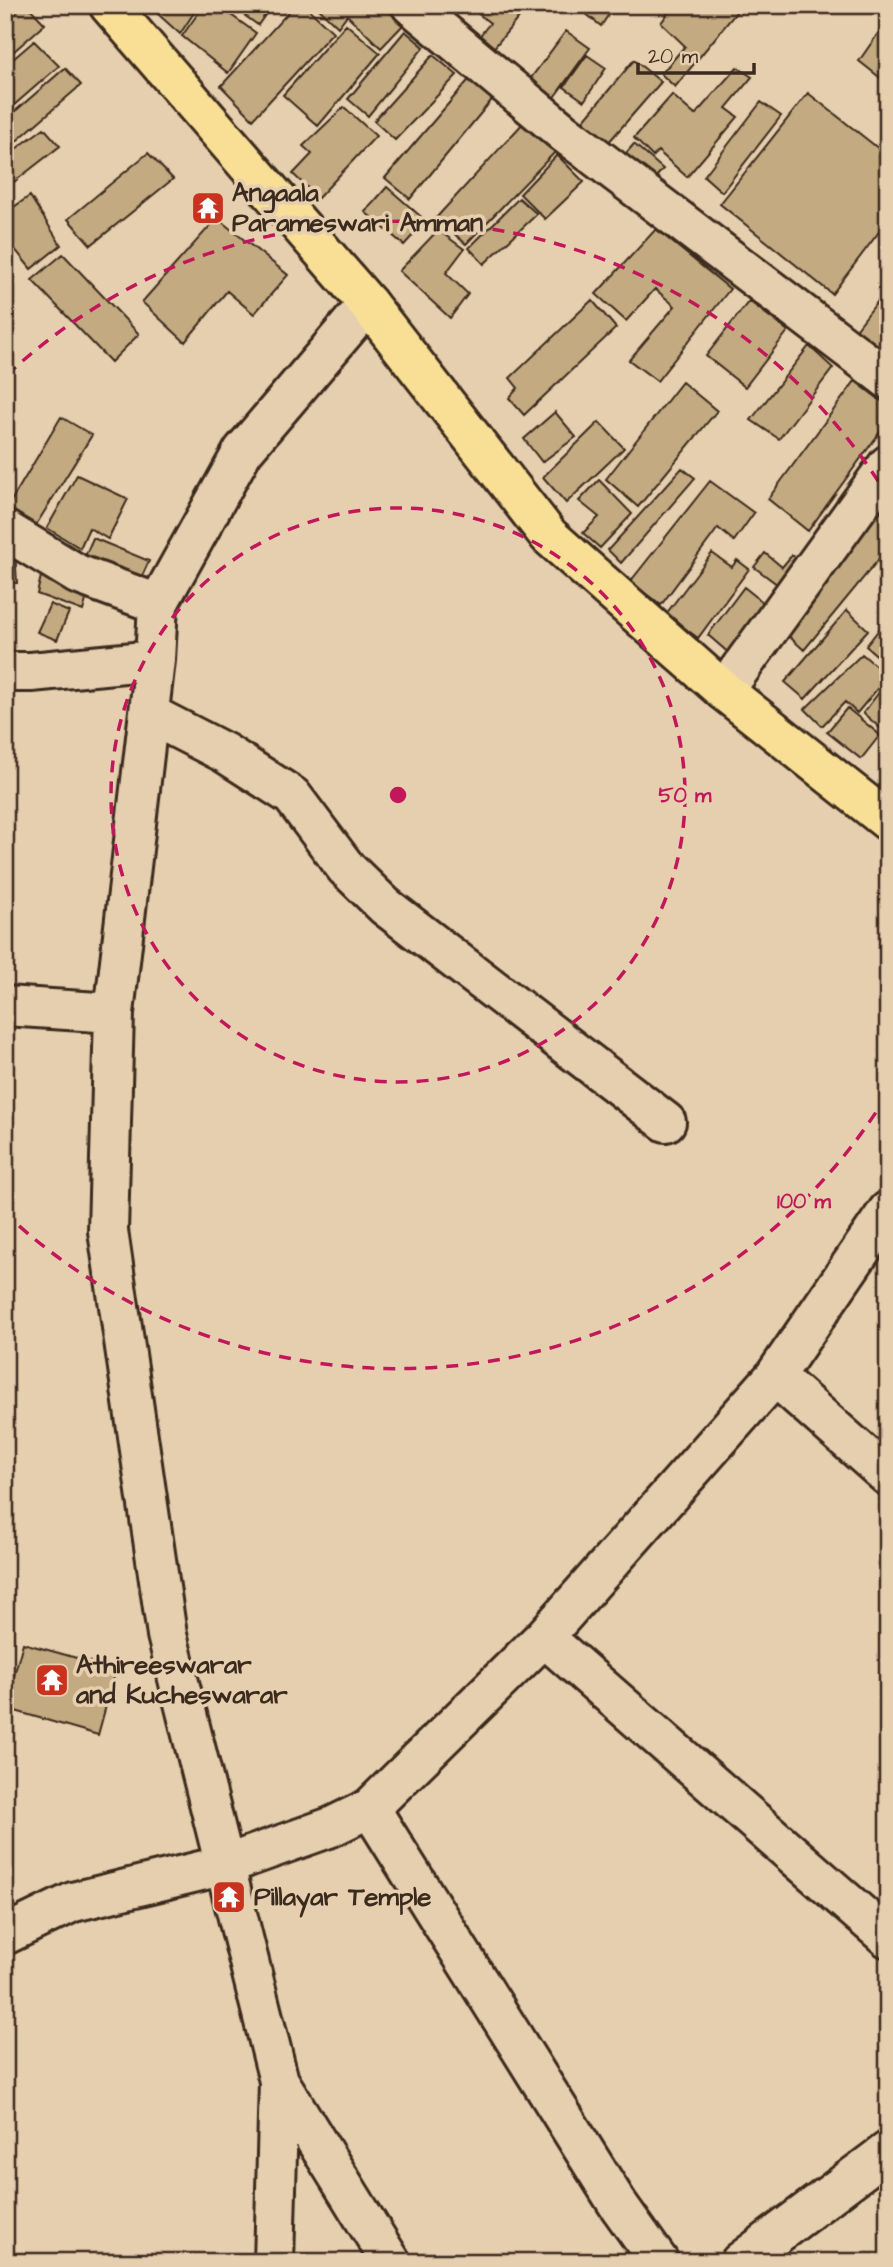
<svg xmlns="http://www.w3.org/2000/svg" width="893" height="2267" font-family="'Architects Daughter',sans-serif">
<rect width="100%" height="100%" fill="#e6cfaf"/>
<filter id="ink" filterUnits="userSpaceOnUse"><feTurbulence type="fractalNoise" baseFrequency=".0143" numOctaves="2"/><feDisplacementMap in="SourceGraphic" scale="14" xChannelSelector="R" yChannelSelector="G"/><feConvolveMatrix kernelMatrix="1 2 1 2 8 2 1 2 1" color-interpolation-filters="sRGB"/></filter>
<g filter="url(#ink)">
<path fill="#c4aa80" stroke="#3b2a1e" stroke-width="2" d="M24,5H27L45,24L5,59V22Z
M148,5H199L180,34Z
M204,5H217L256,33L228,73L182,36Z
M230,5H272L258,25Z
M295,5H304L333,32L253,119L221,86Z
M315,5H381L404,24L381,48L347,15L338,27Z
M467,5H529L493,49L478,38L490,23Z
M581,5H615L601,26L579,8Z
M674,5H734L739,9L675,87L661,74L685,46L661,23Z
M888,19V84L859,61Z
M346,24L380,53L318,126L283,95Z
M405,31L424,47L368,116L348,99Z
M566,31L590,48L547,107L522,90Z
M34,41L59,66L5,113V66Z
M433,55L457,75L395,140L374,121Z
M587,55L606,68L584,101L564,87Z
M634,60L661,82L608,143L583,121Z
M737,67L752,77L726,108L738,117L687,177L658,151L653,157L634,138L672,95L695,115Z
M65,68L81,85L5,151V120Z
M472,76L495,96L410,199L385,178Z
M808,93L888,156V220L832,294L720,204Z
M761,102L781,116L722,192L704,176Z
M344,107L376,136L318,198L293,174L312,154L303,146Z
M525,121L557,150L466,244L436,218Z
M44,128L60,146L14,182L5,172V157Z
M634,144L663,169L649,185L620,160Z
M148,153L173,179L91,245L68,219Z
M557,155L584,182L545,219L520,194Z
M387,187L426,221L404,245L365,212Z
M30,196L61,245L31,269L5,237V213Z
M519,198L537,214L484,264L469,248Z
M217,218L288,275L254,314L227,291L185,342L142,302Z
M656,229L730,289L657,381L629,360L675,306L655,289L626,321L596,294Z
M438,230L464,249L446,273L468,294L450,318L399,271Z
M63,254L139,334L111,362L32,280Z
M888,288V363L851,336Z
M592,300L616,328L524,415L509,398L518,388L510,378Z
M749,301L788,331L745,387L706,356Z
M809,346L833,368L779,439L751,420Z
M855,381L888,406V421L808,531L768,499Z
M682,382L717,411L638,507L606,479Z
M555,412L576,437L542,462L524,439Z
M61,417L92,435L36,525L7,508Z
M599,422L624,448L566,503L543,477Z
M682,468L695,478L621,563L608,550Z
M77,475L128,499L108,539L89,528L80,548L47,528Z
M599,480L632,514L600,548L583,533L599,517L579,501Z
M710,481L754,513L734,541L718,528L661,605L630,582Z
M879,510L888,516V548L804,650L782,630Z
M93,538L149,561L138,585L82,563Z
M5,551H15L17,583H5Z
M712,553L732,567L737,560L749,569L698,638L666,614Z
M765,553L782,567L792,555L809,566L789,593L754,567Z
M41,576L88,593L83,611L37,594Z
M744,587L770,608L731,655L708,635Z
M50,604L69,612L57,640L37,632Z
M847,610L868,630L805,699L785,682Z
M888,618V665L866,646Z
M862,654L888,676L857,713L845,702L822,726L805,709Z
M888,681V733L887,734L863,713Z
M847,708L880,735L861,759L827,732Z
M23,1643L116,1669L98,1735L5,1708Z"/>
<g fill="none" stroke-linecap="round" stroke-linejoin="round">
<g stroke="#3b2a1e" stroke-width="44">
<path id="minor" d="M411,5L563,132L888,379
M5,530L77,574L158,604
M5,672H31L155,660
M724,691L888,465
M149,714L225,753L292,796L346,868L385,906L666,1122
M5,1006L114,1013
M775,1376L888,1476
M544,1637L888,1938
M370,1808L617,2203L659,2262
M5,1935L73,1902L225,1865L331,1827L370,1808L544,1637L775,1376L888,1211
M279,2081L391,2262
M274,2262L279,2081L167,1635L108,1231L114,1013L155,660L158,604L243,451L368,304
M740,2262L888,2151"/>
</g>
<g stroke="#3b2a1e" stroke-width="44">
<path id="highway" d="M109,5L368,304L549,536L724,691L888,821"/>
</g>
<use href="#minor" stroke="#e6cfaf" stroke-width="38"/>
<use href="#highway" stroke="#f9df96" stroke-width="38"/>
</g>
</g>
<g fill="none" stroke="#c2185b" stroke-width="3.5" stroke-dasharray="12 9">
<circle cx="398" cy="795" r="287"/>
<path d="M887 1095A574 574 0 0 1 7 1215M7 375A574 574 0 0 1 887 495"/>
</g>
<defs>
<g id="temple-square" transform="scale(1.75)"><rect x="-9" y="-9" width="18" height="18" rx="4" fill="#c8321e" stroke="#e6cfaf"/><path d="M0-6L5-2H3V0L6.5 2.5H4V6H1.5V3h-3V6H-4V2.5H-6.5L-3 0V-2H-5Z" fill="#fff"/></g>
</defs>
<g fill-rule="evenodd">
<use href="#temple-square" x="208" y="208"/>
<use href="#temple-square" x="52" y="1680"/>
<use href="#temple-square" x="229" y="1897"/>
</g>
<g text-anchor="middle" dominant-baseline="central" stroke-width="7" stroke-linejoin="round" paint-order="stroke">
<g font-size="26" font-weight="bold" fill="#3b2a1e" stroke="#e6cfaf" text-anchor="start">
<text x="232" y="193">Angaala<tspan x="232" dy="30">Parameswari Amman</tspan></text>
<text x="76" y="1665">Athireeswarar<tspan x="76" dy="30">and Kucheswarar</tspan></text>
<text x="254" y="1897">Pillayar Temple</text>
</g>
</g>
<circle cx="398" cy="795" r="10" fill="#c2185b" stroke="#e6cfaf" stroke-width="3.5"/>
<g font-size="21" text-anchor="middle" font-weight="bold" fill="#c2185b" stroke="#e6cfaf" stroke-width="7" stroke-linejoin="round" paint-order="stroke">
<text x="685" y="802">50 m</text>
<text x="804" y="1208">100 m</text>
</g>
<rect width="893" height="2267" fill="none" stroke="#e6cfaf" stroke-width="28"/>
<rect x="14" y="14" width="865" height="2239" fill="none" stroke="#3b2a1e" stroke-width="2.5" filter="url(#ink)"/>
<path d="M638 63v10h116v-10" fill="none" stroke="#3b2a1e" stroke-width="3.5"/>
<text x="648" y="63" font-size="21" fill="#3b2a1e" stroke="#e6cfaf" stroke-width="5" paint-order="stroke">20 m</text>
</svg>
